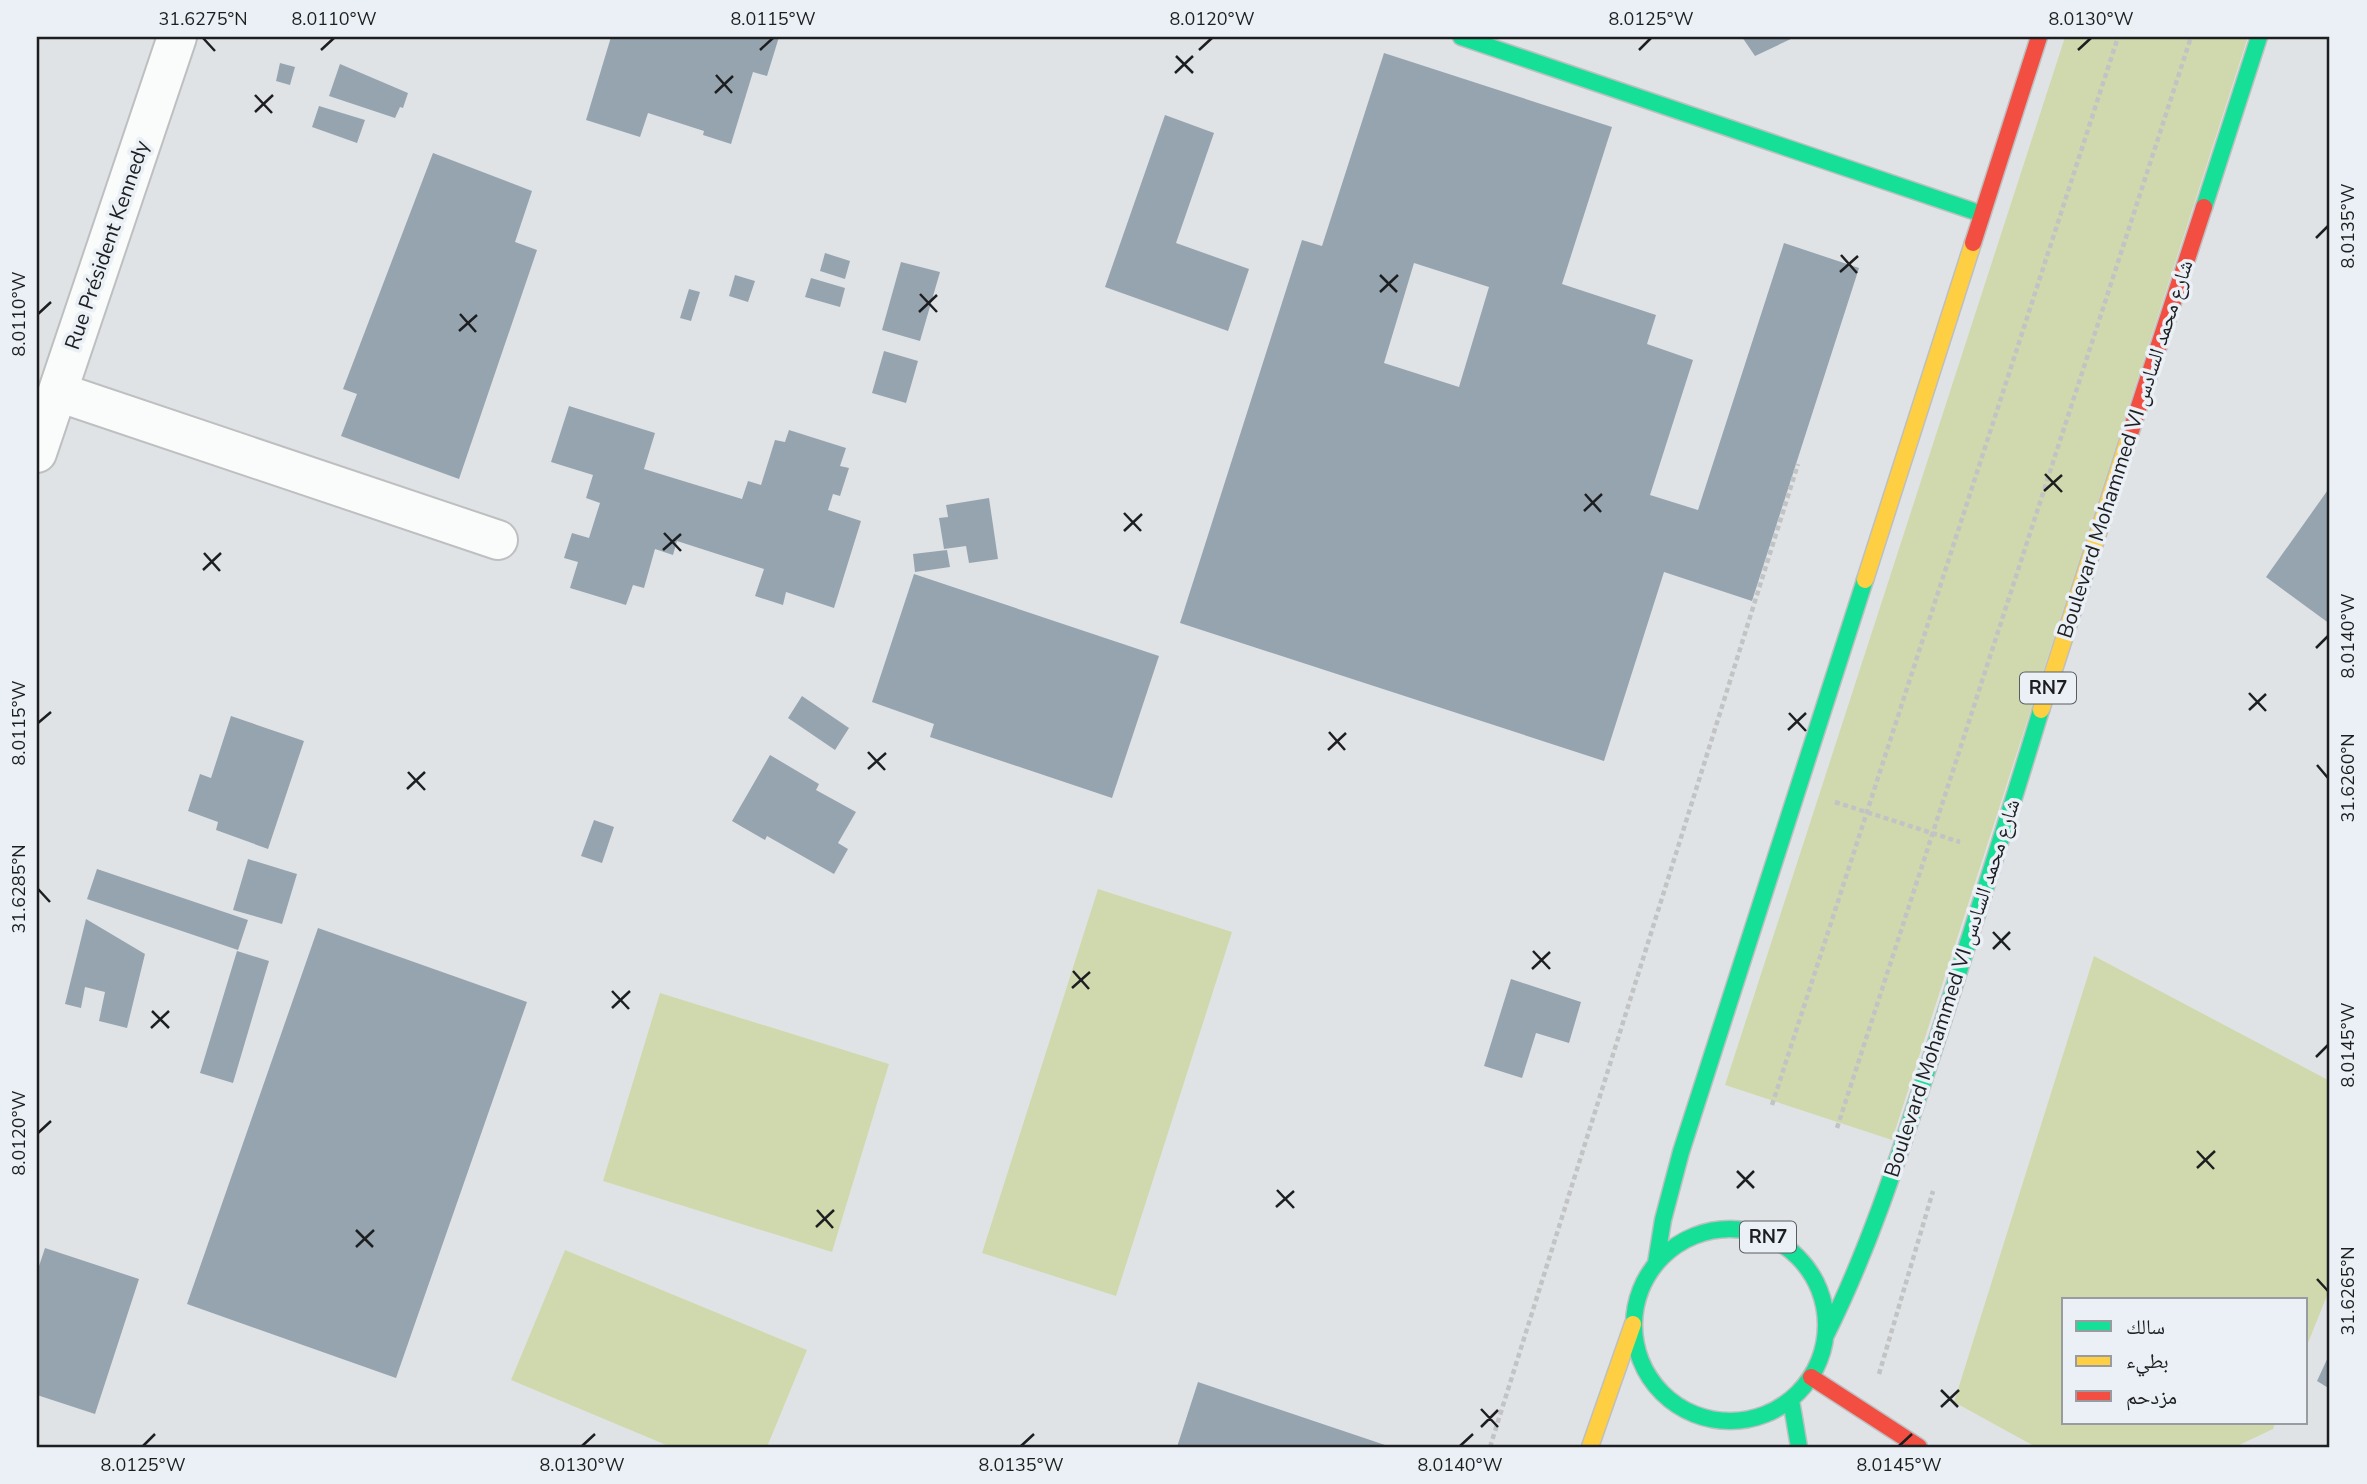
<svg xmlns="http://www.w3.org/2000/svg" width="2367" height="1484" font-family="'Nunito Sans','Noto Naskh Arabic',sans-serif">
<rect width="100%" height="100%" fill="#e0e3e5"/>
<path fill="#d0d9ae" d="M2065,37H2248L1892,1140L1725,1085Z
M1098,889L1232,932L1116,1296L982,1253Z
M2094,956L2330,1081V1288L2306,1348V1300H2064V1423H2275L2273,1429L2235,1447H2036L1954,1402Z
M660,993L889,1064L832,1252L603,1181Z
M565,1250L807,1350L767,1447H671L511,1380Z"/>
<path fill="#96a4b0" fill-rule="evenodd" d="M611,37H779L767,76L753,72L731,144L703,135L704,131L648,113L640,137L586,120Z
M1742,37H1795L1755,56Z
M1384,53L1612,127L1562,284L1656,315L1647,344L1693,360L1650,495L1698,510L1784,243L1859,268L1752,601L1664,572L1604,761L1180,623L1302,240L1322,246ZM1414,263L1489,287L1459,387L1384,363Z
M280,63L295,67L290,85L276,81Z
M340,64L408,93L403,108L400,107L395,118L329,96Z
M319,106L365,120L357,143L312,127Z
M1165,115L1214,133L1176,243L1249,269L1228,331L1105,287Z
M433,153L532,191L515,242L537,250L459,479L341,436L357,394L343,389Z
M825,253L850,261L845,279L820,271Z
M901,262L940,272L920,341L882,330Z
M735,275L755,281L748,302L729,296Z
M811,278L845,288L840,307L805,297Z
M689,289L700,292L691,321L680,318Z
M884,351L918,361L906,403L872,393Z
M569,406L655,433L644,469L742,499L748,481L761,485L775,440L785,442L789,430L846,448L840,466L849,468L840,496L833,494L828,510L861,521L834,608L786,592L783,605L755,596L764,569L677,541L673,555L655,549L644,588L633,585L626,605L570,588L578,562L564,558L572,533L589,538L600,503L586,498L593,475L551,462Z
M2330,487V624L2266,577Z
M989,498L998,559L969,563L966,546L944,549L939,518L948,517L946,505Z
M947,550L950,567L915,572L913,554Z
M914,574L1159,656L1112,798L930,737L934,724L872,702Z
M802,696L849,728L835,750L788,718Z
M231,716L304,741L268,849L216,830L218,822L188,811L200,774L211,778Z
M770,755L819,784L816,790L856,812L838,843L848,849L834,874L767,836L765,840L732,821Z
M594,820L614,827L602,863L581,856Z
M248,859L297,874L282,924L233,910Z
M97,869L248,920L238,950L87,899Z
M86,919L145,954L127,1028L99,1021L105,992L85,987L81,1008L65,1004Z
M318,928L527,1002L396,1378L187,1304Z
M237,951L269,961L233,1083L200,1073Z
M1511,979L1581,1002L1569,1043L1536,1033L1522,1078L1484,1066Z
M45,1248L139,1279L95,1414L37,1395V1272Z
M2330,1353V1389L2317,1381Z
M1198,1382L1391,1447H1177Z"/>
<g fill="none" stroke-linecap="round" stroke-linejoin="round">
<g stroke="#bdbfc1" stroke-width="42">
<path id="street" d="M58,392L498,540
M37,453L177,37"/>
</g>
<g stroke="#bdbfc1" stroke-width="19">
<path id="fast" d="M1461,37L1982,214
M2204,207L2259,37
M1634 1325a96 96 0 1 1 192 0a96 96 0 1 1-192 0Z
M1656,1263L1663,1220L1681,1152L1865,580
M1826,1335C1872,1243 1903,1143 1935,1046C1971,934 2007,822 2041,710
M1791,1400L1799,1447"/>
</g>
<g stroke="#bdbfc1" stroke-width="19">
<path id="slow" d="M1865,580L1973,243
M2041,710L2130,434
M1590,1447L1633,1324"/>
</g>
<g stroke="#bdbfc1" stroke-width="19">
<path id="jam" d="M1973,243L2039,37
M2130,434L2204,207
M1811,1377L1919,1447"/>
</g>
<path stroke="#c1c3c4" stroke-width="4.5" stroke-dasharray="5 3.5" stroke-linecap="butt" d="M1835,802L1960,842
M1772,1105L2118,37
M1837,1128L2191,37
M1879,1374L1933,1191
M1490,1447L1798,464"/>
<use href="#street" stroke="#fafbfb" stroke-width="38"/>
<use href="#fast" stroke="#16e098" stroke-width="16"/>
<use href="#slow" stroke="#ffcf43" stroke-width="16"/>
<use href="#jam" stroke="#f24e42" stroke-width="16"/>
</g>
<path fill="none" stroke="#1c1e20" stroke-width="2.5" d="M203,38L215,51M321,50L334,38M760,50L773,38M1199,50L1212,38M1639,50L1651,38M2078,50L2091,38M1176,56L1193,73M1175,73L1193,56M716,75L732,93M715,93L733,76M255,95L272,113M255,112L273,95M2316,238L2328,226M1841,255L1857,273M1840,272L1858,256M1380,275L1397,292M1380,292L1398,275M920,294L937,312M919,312L937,295M38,314L51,302M460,314L476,332M459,331L477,315M2045,474L2062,492M2044,491L2062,475M1585,494L1601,512M1584,511L1602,494M1124,513L1141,531M1124,531L1142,514M664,533L681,551M663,550L681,534M204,553L220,571M203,570L221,553M2316,648L2328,636M2249,693L2266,711M2249,710L2266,694M1789,713L1806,731M38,723L51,712M1788,730L1806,713M1329,732L1345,750M1328,750L1346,733M868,752L885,770M2317,765L2328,778M868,769L886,753M408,772L425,790M407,789L425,772M38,889L50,902M1993,932L2010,950M1993,949L2010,932M1533,951L1550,969M1532,969L1550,952M1073,971L1089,989M1072,988L1090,972M612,991L629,1009M612,1008L630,991M152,1011L169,1028M151,1028L169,1011M2316,1057L2328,1045M38,1133L51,1121M2197,1151L2214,1169M2197,1168L2215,1151M1737,1171L1754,1188M1737,1188L1754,1171M1277,1190L1294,1208M1276,1207L1294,1191M817,1210L833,1228M816,1227L834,1210M356,1230L373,1247M356,1247L374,1230M2317,1279L2328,1291M1941,1390L1958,1407M1941,1407L1959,1390M1481,1409L1498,1427M1481,1427L1498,1410M143,1446L155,1434M582,1446L595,1434M1021,1446L1034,1434M1460,1446L1473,1434M1899,1446L1912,1434"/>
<g text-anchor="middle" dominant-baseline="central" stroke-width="7" stroke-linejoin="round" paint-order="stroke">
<g fill="#eaf0f6" stroke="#5a5d60" stroke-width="2">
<rect x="2020" y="672.5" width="56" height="31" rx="5"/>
<rect x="1740" y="1221.5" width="56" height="31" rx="5"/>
</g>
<g font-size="19" font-weight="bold" fill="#1c1e20">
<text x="2048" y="688">RN7</text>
<text x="1768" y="1237">RN7</text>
</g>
<g font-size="21" fill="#1c1e20" stroke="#eaf0f6">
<text transform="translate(107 245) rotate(-71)">Rue Président Kennedy</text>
<text transform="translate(2125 449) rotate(-72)">Boulevard Mohammed VI شارع محمد السادس</text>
<text transform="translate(1952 988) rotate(-72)">Boulevard Mohammed VI شارع محمد السادس</text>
</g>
</g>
<rect width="2367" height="1484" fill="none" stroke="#eaf0f6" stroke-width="77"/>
<rect x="2062" y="1298" width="245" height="126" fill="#eaf0f6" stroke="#989ca0" stroke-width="2"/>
<rect x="2076" y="1321" width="35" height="10" fill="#16e098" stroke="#989ca0" stroke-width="2"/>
<text x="2126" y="1334" font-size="21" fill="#1c1e20">سالك</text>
<rect x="2076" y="1356" width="35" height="10" fill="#ffcf43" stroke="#989ca0" stroke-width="2"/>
<text x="2126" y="1368" font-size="21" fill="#1c1e20">بطيء</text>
<rect x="2076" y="1391" width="35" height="10" fill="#f24e42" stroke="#989ca0" stroke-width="2"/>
<text x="2126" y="1404" font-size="21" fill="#1c1e20">مزدحم</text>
<rect x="38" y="38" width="2290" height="1408" fill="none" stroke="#1c1e20" stroke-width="2.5"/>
<g font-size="18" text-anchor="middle" fill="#1c1e20">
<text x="203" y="25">31.6275°N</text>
<text x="334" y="25">8.0110°W</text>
<text x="773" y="25">8.0115°W</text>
<text x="1212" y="25">8.0120°W</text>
<text x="1651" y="25">8.0125°W</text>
<text x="2091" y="25">8.0130°W</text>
<text transform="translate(2348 226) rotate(-90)" y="6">8.0135°W</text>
<text transform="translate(19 314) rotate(-90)" y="6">8.0110°W</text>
<text transform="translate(2348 636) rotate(-90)" y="6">8.0140°W</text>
<text transform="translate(19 723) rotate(-90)" y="6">8.0115°W</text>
<text transform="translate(2348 778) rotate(-90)" y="6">31.6260°N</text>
<text transform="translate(19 889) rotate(-90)" y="6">31.6285°N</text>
<text transform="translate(2348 1045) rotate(-90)" y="6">8.0145°W</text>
<text transform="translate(19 1133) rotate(-90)" y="6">8.0120°W</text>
<text transform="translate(2348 1291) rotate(-90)" y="6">31.6265°N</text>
<text x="143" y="1471">8.0125°W</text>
<text x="582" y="1471">8.0130°W</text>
<text x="1021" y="1471">8.0135°W</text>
<text x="1460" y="1471">8.0140°W</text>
<text x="1899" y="1471">8.0145°W</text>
</g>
</svg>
